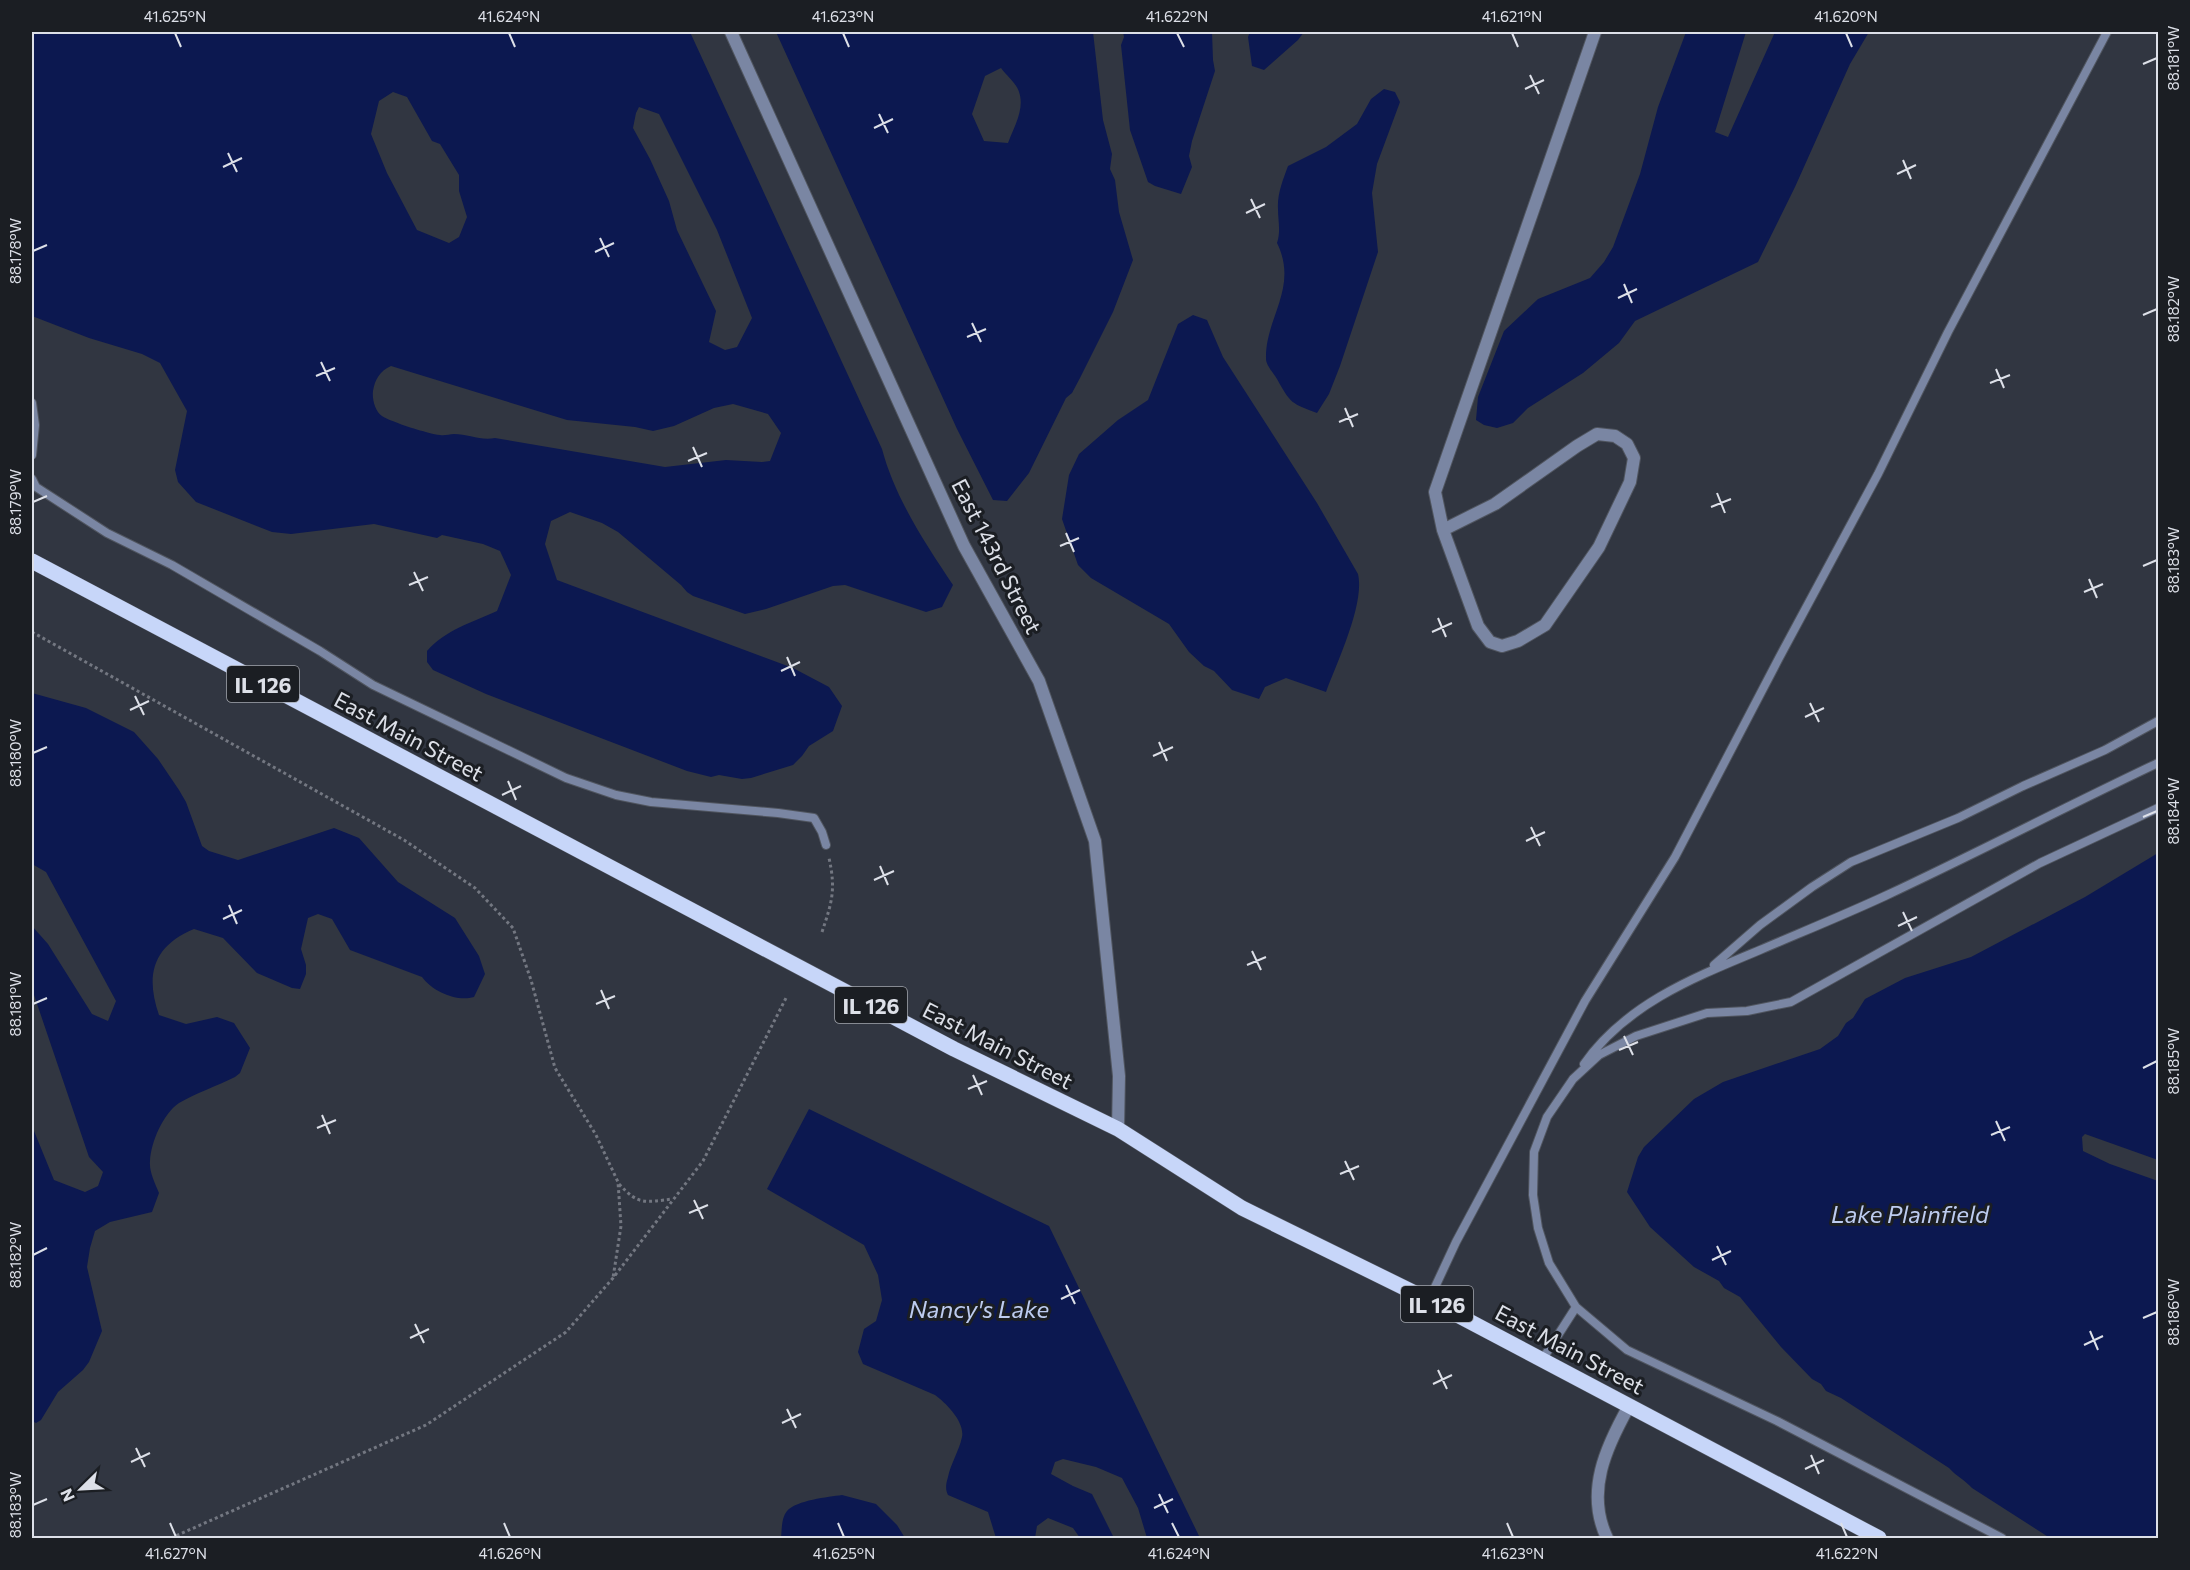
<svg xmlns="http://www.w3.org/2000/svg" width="2190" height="1570" font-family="Commissioner,sans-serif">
<rect width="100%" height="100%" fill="#313641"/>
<path fill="#0c1850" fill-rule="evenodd" d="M32,32H690L882,449C895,498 925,543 953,585L942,607L926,612L845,585L833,586L766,609L745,614L693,596L687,592L681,585L618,532L602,523L570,512L551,521L545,544L557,580L793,668L829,687L842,706L833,731L809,746L802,756L793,765L751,778L742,779L719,775L711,777L687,771L486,694L433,670L427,662V651C445,630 473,622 497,611L511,575L500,551L483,544L442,535L437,538L374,524L291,534L272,532L196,502L178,482L175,470L187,411L160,363L142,354L89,338L32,316ZM393,92L407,97L432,141L440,144L459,175V191L467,217L459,237L449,243L417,230L387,173L371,134L379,101ZM639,107L659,114L717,230L752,318L737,347L725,350L709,342L716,311L677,230L669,201L650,159L633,128L636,113ZM391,366L567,420L635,427L653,431L674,426L714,408L733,404L768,414L781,433L770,461L762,462L726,460L665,467L495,438C481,441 468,434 454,434C449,434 445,436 440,435C429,434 391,422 382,416C375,411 372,399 373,391C375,379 380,371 391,366Z
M776,32H1093L1103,120L1112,154L1110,169L1115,180L1119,212L1133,260L1113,312L1080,378L1072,393L1066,398L1029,473L1007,501L993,500L957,429ZM1001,68C1006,75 1017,84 1019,92C1025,109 1014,127 1008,143L984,141L972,114L985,76Z
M1123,32H1212L1213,60L1215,71L1192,141L1189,156L1192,167L1181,194L1155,186L1148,182L1130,130L1121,45L1124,37Z
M1250,32H1304L1298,40L1264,70L1252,66L1248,37Z
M1686,32H1746L1715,132L1728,137L1775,32H1869L1850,64L1795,187L1758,262L1635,321L1619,343L1583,373L1528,408L1513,423L1497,428L1484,425L1476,420L1478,397L1504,331L1538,299L1590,278L1604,262L1613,247L1640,174L1658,107Z
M1384,89L1395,92L1400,102L1377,164L1372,193L1378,252L1340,366L1329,394L1317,413C1291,403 1291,404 1277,379C1274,374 1266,365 1266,359C1265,317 1299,288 1277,243C1281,231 1278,221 1278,209C1277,194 1283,180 1288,166L1326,147L1357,124L1371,99Z
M1193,315L1207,320L1223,357L1317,503L1358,574C1365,604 1337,662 1326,692L1286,678L1265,687L1259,699L1232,690L1214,671L1204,666L1189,652L1169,624L1091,578L1078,565L1062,519L1069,475L1079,454L1118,420L1148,400L1178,324Z
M32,693L86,708L134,732L158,759L179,790L186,802L202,846L209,851L238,860L334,828L359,838L398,882L455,918L479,956L485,974L474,997C457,1002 433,992 422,977L350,950L332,919L318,914L308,918L301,949L306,965V974L300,989L292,988L257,973L223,938L194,929C153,946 145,975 159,1015L186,1024L217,1017L234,1023L250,1048L240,1073L235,1077C217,1086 196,1093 179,1103C163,1114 151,1142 150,1161C149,1172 155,1183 159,1193L152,1212L110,1222L95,1231L90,1248L87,1267L102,1331L89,1362L83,1370L58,1392L41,1420L36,1423L32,1421V1126L54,1180L85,1192L98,1186L103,1172L89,1157L32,989V926L48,944L92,1014L108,1021L116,1001L46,872L32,864Z
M2158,853V1160L2085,1134L2082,1137L2083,1151L2110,1164L2158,1181V1538H2050L1972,1488C1965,1480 1956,1476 1949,1468L1841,1398L1826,1391L1821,1384L1812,1379L1781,1347L1740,1297L1724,1288L1719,1281L1694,1267L1650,1227L1627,1192L1638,1157L1644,1147L1694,1099L1723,1082L1820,1049L1838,1036L1846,1023L1853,1018L1865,999L1905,978L1971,957L2085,897Z
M809,1109L1049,1226L1200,1538H1147L1138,1508L1122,1478L1096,1467L1063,1459L1055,1462L1051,1474L1073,1486L1092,1494L1114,1538H1080L1073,1528L1048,1518L1037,1526L1035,1538H996L988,1512L948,1495C945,1489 946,1484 948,1477C951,1463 959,1451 962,1437C965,1422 946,1403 935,1395L863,1364L858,1352L864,1329L876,1321L882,1300L878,1275L864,1245L767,1189Z
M842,1495L876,1504L897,1525L905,1538H781C782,1530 781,1518 787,1511C797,1500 828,1497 842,1495Z"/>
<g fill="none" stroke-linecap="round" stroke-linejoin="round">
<g stroke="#50555f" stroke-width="10">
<path id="service" d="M32,403L35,425L32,455
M32,479L36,487L107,533L172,565L320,651L373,685L566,778L616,795L651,802L778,813L814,818L822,832L826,845
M1714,965L1760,925L1812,887L1851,862L1958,818L2023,786L2105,750L2158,721
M1584,1064C1626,1004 1695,977 1760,950C1802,932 1844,915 1885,896C1977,853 2067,806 2158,763
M1429,1300L1456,1242L1585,1001L1675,857L1779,658L1878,474L1948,332L2107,32
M1542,1360L1576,1307
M2002,1538L1777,1421L1627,1350L1576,1307L1549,1263L1538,1228L1533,1195L1534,1152L1547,1117L1573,1079L1599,1055L1636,1036L1707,1013L1747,1011L1791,1002L2040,863L2158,808"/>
</g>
<g stroke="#50555f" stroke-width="14">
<path id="minor" d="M1443,530L1495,504L1577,446L1597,434L1615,436L1627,444L1634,458L1630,482L1599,547L1545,625L1518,641L1502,646L1490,642L1478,626L1443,530L1435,492L1595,32
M1607,1538C1585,1492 1606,1447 1629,1406"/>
</g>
<g stroke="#50555f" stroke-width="14">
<path id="tertiary" d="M731,32L964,546L1039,681L1095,841L1119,1076L1118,1129"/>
</g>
<g stroke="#50555f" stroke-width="16">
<path id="primary" d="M32,561L954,1049L1118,1129L1242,1208L1429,1300L1879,1538"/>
</g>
<path stroke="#737781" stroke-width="3" stroke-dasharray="3 3" stroke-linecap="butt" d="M32,632L404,840L475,888L513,928L531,980L555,1068L596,1135L618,1182L621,1226L613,1278
M822,932C832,902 836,890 829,858
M619,1184C639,1206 645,1202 673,1199
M171,1538L426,1425L566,1332L613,1278L703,1161L786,998"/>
<use href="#service" stroke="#7a86a3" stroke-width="8"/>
<use href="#minor" stroke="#7a86a3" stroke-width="12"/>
<use href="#tertiary" stroke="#7a86a3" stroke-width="12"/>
<use href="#primary" stroke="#c7d6f9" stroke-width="15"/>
</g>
<path fill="none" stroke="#dde0e8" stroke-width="2" d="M175,33L181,47M509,33L515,47M843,33L849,47M1177,33L1184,47M1512,33L1518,47M1846,33L1852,47M2143,64L2157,58M1530,75L1539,94M1525,89L1544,80M879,114L888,133M874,128L893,119M228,153L237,172M1903,160L1911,179M223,167L242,158M1897,174L1916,165M1251,199L1260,218M1246,213L1265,204M600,238L609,257M33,251L47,245M595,252L614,243M1624,284L1632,303M1618,298L1637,289M2143,315L2157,309M972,323L981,342M967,337L986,329M321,362L330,381M1996,369L2004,388M316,376L335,368M1990,383L2010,375M1345,408L1353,427M1339,422L1358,414M693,447L702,467M688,461L707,453M1717,493L1725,513M33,502L47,496M1711,507L1731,499M1066,533L1074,552M1060,546L1079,538M2143,566L2157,560M414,572L423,591M2089,579L2097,598M409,585L428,577M2084,592L2103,584M1438,618L1446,637M1432,632L1452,623M787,657L795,676M781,671L800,662M135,696L144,715M1810,703L1819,722M130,710L149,701M1805,717L1824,708M1159,742L1167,761M33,753L47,747M1153,756L1173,747M508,781L516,800M502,795L521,786M2143,817L2157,811M1531,827L1540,846M1526,841L1545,832M880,866L888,885M874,880L894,871M229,905L237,924M1903,912L1912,931M223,919L242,910M1898,926L1917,917M1252,951L1261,970M1247,965L1266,957M601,990L609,1009M33,1004L47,998M596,1004L615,996M1624,1036L1633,1055M1619,1050L1638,1042M2143,1068L2157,1061M973,1075L982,1095M968,1089L987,1081M322,1115L330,1134M1996,1121L2005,1141M317,1128L336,1120M1991,1135L2010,1127M1345,1161L1354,1180M1340,1174L1359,1166M694,1200L703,1219M689,1213L708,1205M1717,1246L1726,1265M33,1255L47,1248M1712,1260L1731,1251M1066,1285L1075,1304M1061,1299L1080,1290M2143,1318L2157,1312M415,1324L424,1343M2090,1331L2098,1350M410,1338L429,1329M2084,1345L2103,1336M1438,1370L1447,1389M1433,1384L1452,1375M787,1409L796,1428M782,1423L801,1414M136,1448L145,1467M1811,1455L1819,1474M131,1462L150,1453M1805,1469L1824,1460M1159,1494L1168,1513M33,1505L47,1499M1154,1508L1173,1499M170,1523L176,1537M504,1523L510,1537M838,1523L844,1537M1172,1523L1179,1537M1507,1523L1513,1537M1841,1523L1847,1537"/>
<g text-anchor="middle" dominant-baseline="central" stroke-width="6" stroke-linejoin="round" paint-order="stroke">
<g fill="#1b1e23" stroke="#a3a6ad" stroke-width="1.5">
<rect x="227" y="666" width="72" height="36" rx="4.5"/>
<rect x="835" y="987" width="72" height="36" rx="4.5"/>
<rect x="1401" y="1286" width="72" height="36" rx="4.5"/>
</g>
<g font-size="21" font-weight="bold" fill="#dde0e8">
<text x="263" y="684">IL 126</text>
<text x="871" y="1005">IL 126</text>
<text x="1437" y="1304">IL 126</text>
</g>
<g font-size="22" fill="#dde0e8" stroke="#1b1e23">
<text transform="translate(997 556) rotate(63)">East 143rd Street</text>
<text transform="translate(409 736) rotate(28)">East Main Street</text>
<text transform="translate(998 1045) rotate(27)">East Main Street</text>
<text transform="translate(1570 1349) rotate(28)">East Main Street</text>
</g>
<g font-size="24" font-style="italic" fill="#bdccf0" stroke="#1b1e23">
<text x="1910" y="1213">Lake Plainfield</text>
<text x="979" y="1308">Nancy's Lake</text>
</g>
</g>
<rect width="2190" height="1570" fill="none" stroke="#1b1e23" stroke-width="66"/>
<g transform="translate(81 1489) rotate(246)" stroke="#1b1e23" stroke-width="4.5" paint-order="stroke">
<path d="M0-4.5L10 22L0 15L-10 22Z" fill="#dde0e8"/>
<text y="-9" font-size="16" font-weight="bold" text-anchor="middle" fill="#dde0e8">N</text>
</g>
<rect x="33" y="33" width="2124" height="1504" fill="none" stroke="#dde0e8" stroke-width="2"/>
<g font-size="15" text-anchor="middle" fill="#dde0e8">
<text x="175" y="22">41.625°N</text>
<text x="509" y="22">41.624°N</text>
<text x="843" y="22">41.623°N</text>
<text x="1177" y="22">41.622°N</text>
<text x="1512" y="22">41.621°N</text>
<text x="1846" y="22">41.620°N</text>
<text transform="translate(2174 58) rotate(-90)" y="5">88.181°W</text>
<text transform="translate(16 251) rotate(-90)" y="5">88.178°W</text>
<text transform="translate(2174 309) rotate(-90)" y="5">88.182°W</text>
<text transform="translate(16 502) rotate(-90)" y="5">88.179°W</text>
<text transform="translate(2174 560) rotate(-90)" y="5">88.183°W</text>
<text transform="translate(16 753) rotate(-90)" y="5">88.180°W</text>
<text transform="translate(2174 811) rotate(-90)" y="5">88.184°W</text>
<text transform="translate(16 1004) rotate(-90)" y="5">88.181°W</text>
<text transform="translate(2174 1061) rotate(-90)" y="5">88.185°W</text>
<text transform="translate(16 1255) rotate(-90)" y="5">88.182°W</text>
<text transform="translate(2174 1312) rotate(-90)" y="5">88.186°W</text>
<text transform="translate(16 1505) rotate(-90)" y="5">88.183°W</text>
<text x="176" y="1559">41.627°N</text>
<text x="510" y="1559">41.626°N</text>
<text x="844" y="1559">41.625°N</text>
<text x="1179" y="1559">41.624°N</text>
<text x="1513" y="1559">41.623°N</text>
<text x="1847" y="1559">41.622°N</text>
</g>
</svg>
